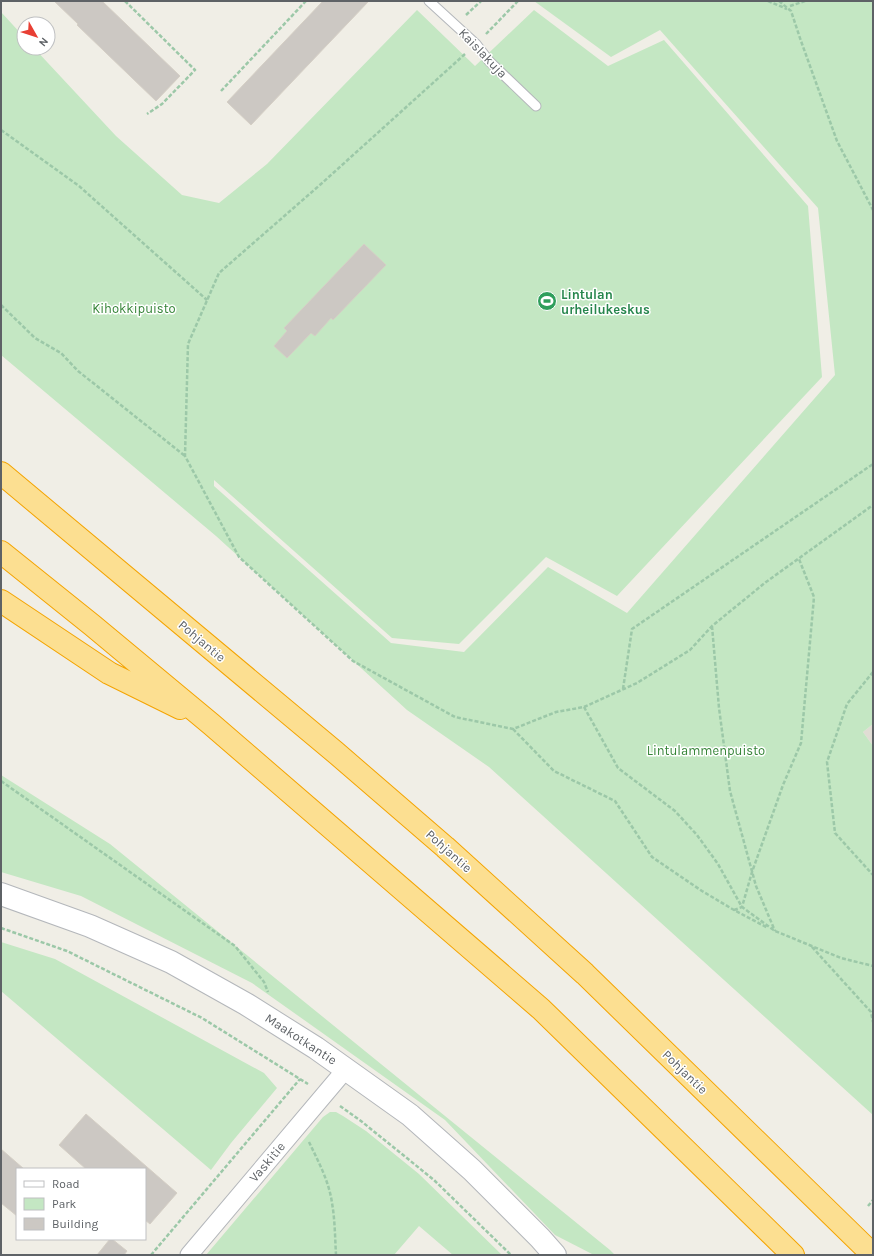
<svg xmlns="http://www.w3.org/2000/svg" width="874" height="1256" font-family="Karla,sans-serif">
<rect width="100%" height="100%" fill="#f0eee6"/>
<path fill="#e0ddd4" d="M873,724V746L863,732Z"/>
<path fill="#c4e7c3" d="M534,1H873V724L863,732L873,746V1115L489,767L407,710L216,536L1,355V12L24,37V48H34L116,136L182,195L219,203L267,164L417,10L475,66L534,10L608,66L664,40L808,206L822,377L617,596L546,557L459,644L392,638L214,480V486L391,643L464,652L548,567L627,613L835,375L818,208L660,30L611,57Z
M1,775L110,844L610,1250L615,1255H594L555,1235L445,1120L252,983L81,896L1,872Z
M1,942L55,959L264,1073L277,1088L231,1143L211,1170L1,991Z
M330,1112H336L343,1116L366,1131L419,1174L502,1255H453L419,1226L394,1255H206L323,1117Z"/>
<path fill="#ccc8c3" stroke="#d5cfc5" d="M54,1H102L180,76L156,101L77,25L78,24Z
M323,1H367L368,2L251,125L227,102Z
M364,244L386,265L333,320L331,318L315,336L311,333L287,358L274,346L287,331L284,328Z
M86,1114L177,1193L150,1224L145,1220V1169H86L59,1145Z
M1,1149L24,1169H17V1216L1,1203Z
M110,1239H112L127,1251L124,1255H97Z"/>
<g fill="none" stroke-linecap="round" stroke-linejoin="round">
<g stroke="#b4b7bb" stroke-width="11">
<path id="service" d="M429,1L476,44L489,61L536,106"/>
</g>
<g stroke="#b4b7bb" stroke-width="19">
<path id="minor" d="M189,1255L346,1069"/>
</g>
<g stroke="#b4b7bb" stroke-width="24">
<path id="tertiary" d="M1,894L90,926L171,962L246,1004L316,1048L410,1115L472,1170L540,1238L555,1255"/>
</g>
<g stroke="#f4a402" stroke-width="24">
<path id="motorway" d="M1,473L335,752L445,847L585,974L873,1255
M1,552L92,625L211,724L541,1009L793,1255
M1,601L109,673L180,708"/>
</g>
<path stroke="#9cc8a8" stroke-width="2.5" stroke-dasharray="4 2" stroke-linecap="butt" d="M125,1L195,70L162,104L147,114
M768,1L787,9
M779,1L791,11L801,41L837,141L873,210
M790,6L805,1
M466,15L481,1
M486,34L518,1
M465,54L321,184L219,273L188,344L185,456L239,557L353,661L455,717L513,729L556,712L584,707L637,683L690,650L712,626L766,582L873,505
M221,91L306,1
M1,130L79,186L207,300
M1,305L35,338L61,353L78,371L185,456
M712,626L719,708L730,791L756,886L775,931
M873,672L847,704L827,762L835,833L873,875
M623,689L632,629L873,464
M584,707L618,768L675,811L697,835L718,864L742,907L775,931L841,958L873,966
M513,729L554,771L615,801L652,857L702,891L734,910L768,928
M1,781L235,946L264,982L268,992
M734,910L742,907L752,872L783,785L801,743L814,597L799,559
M1,928L67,951L202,1018L308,1084
M812,947L871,1012L873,1022
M340,1106L361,1121L434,1180L511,1255
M309,1142C318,1161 329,1181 332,1203C335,1220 335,1238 336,1255
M868,1206L873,1200
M151,1255L300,1079"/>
<use href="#service" stroke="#fff" stroke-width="9"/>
<use href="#minor" stroke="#fff" stroke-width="17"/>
<use href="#tertiary" stroke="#fff" stroke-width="22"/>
<use href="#motorway" stroke="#fcdf91" stroke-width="22"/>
</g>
<defs>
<g id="stadium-disc" transform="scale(1)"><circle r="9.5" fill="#2e9e5b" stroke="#fff"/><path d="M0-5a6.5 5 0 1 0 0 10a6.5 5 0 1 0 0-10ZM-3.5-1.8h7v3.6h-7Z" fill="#fff"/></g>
</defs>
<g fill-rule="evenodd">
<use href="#stadium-disc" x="547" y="301"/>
</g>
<g text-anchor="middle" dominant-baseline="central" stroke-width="3" stroke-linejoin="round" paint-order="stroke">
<g font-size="13" fill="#5e6266" stroke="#fff">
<text transform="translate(483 53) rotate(46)">Kaislakuja</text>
<text transform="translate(202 641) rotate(40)">Pohjantie</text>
<text transform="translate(449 851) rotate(42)">Pohjantie</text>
<text transform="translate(301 1039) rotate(33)">Maakotkantie</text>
<text transform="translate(685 1072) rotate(44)">Pohjantie</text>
<text transform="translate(267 1162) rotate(-50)">Vaskitie</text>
</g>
<g font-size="13" font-weight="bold" fill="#27864d" stroke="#fff" text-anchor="start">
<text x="561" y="294">Lintulan<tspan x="561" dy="15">urheilukeskus</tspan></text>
</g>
<g font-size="13" fill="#368538" stroke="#fff">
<text x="134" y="308">Kihokkipuisto</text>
<text x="706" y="750">Lintulammenpuisto</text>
</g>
</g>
<rect width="874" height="1256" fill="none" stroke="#5e6266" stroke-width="4"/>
<rect x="16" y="1168" width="130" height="72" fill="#ffffff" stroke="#bfc0c2"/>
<rect x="24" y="1181" width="20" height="6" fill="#ffffff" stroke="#bfc0c2"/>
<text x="52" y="1188" font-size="12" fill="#5e6266">Road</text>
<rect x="24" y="1198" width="20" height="12" fill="#c4e7c3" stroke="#bfc0c2"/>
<text x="52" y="1208" font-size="12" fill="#5e6266">Park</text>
<rect x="24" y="1218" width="20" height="12" fill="#ccc8c3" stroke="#bfc0c2"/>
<text x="52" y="1228" font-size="12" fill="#5e6266">Building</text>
<g transform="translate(36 36) rotate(129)"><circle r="19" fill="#ffffff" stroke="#bfc0c2"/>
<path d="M0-3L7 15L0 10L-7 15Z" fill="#e83f34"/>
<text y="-6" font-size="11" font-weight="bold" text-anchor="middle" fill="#5e6266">N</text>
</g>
</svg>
